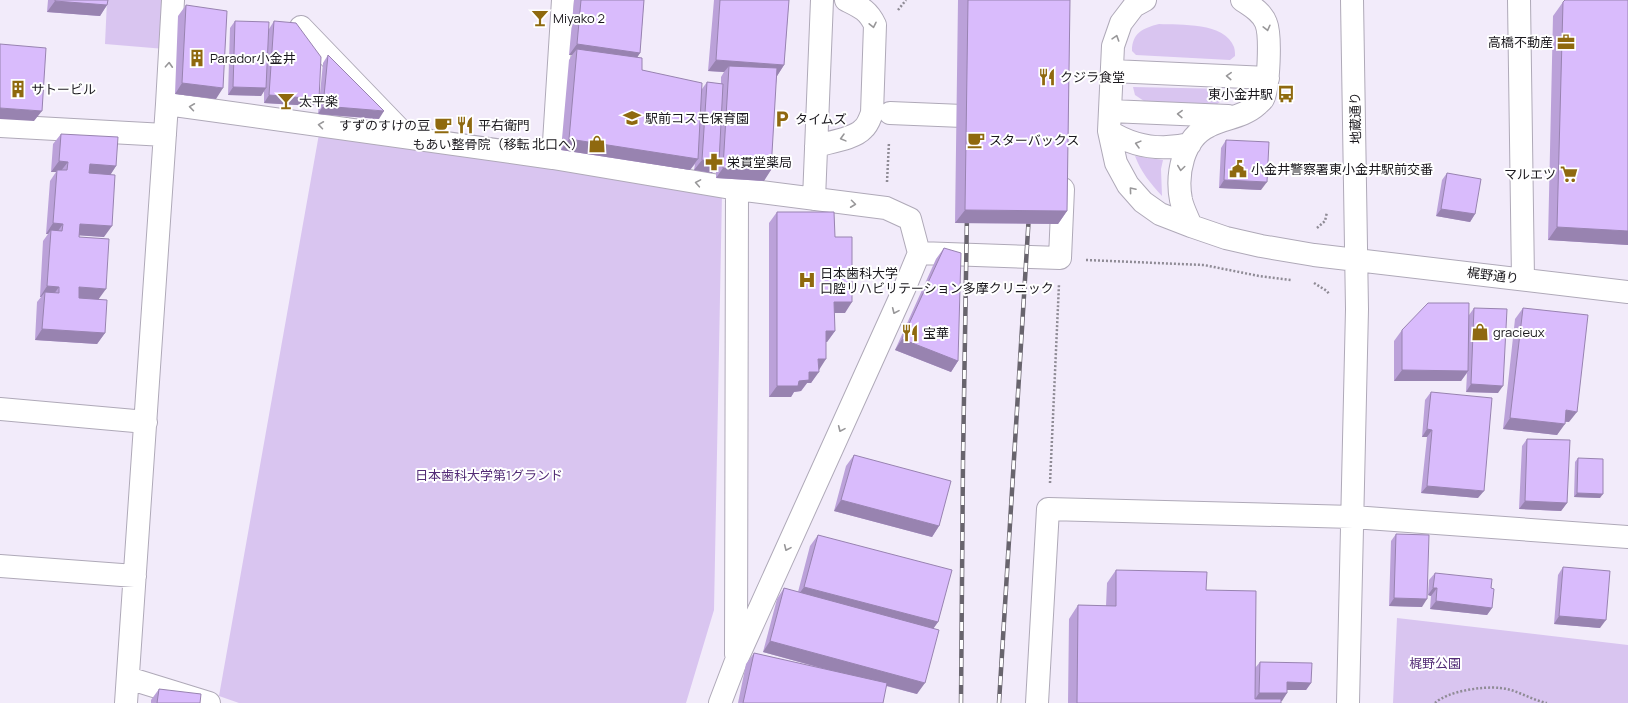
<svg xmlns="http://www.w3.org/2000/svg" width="1628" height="703" font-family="Manrope,'Noto Sans JP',sans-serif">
<rect width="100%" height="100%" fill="#f2ebfa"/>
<path fill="#d9c5f0" d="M107,0H167L165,49L105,44Z
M1159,24C1180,25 1225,22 1234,47C1235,50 1235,54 1235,56L1230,60L1136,55L1132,51C1132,33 1143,28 1159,24Z
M1133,87L1229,89C1227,97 1221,102 1214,106L1147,103L1135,95Z
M319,134L722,193L714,610L686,703H239L219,696Z
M1135,156L1163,160L1161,169L1162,196C1150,183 1141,172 1135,156Z
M1397,618L1628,645V703H1393Z"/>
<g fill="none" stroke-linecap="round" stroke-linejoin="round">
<g stroke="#afa9b8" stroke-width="24">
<path id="minor" d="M1145,0L1134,6L1121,23L1113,46L1109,131L1116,163L1128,185L1143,202L1160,214L1191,226C1188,218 1183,209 1181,200C1176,174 1183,138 1209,126C1224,118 1244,117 1257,105C1259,103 1262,101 1263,99C1269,87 1271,35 1266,23C1262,12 1251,6 1242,0
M1519,0L1523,279
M301,27L407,137
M1112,71L1268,78
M167,104L553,158L737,189L886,208L910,219L919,253L905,287L736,661L720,703
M1110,111L1228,116
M890,113L987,117
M0,126L165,135
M1109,131C1134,147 1161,151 1190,144
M816,146C829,142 854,139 863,129C868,125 870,118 872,113L875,25C868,10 860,7 846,0
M553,158L563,0
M814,199L822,0
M1191,226L1226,238L1261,246L1314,255L1628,292
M919,253L1060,258L1063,189
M0,409L146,422
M0,566L135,576
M736,654L737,189
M128,678L209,703
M126,703L167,104L173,0
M1037,703L1048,509L1353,517L1628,537
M1348,703L1357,309L1352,0"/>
</g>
<path stroke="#8f8b95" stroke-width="2.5" stroke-dasharray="2 2" stroke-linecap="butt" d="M898,10L906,0
M887,182L889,142
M1317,228L1325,221L1327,212
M1086,260L1204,265L1259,276L1291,280
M1314,283L1327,291L1329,294
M1050,483L1059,284
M1435,703C1448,691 1483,686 1500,688C1516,689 1531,700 1547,703"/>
<use href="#minor" stroke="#fff" stroke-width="22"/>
<g stroke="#68646d" stroke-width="4.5">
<path id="rail" d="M961,703L963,460L967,213
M999,703L1029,214"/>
</g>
<use href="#rail" stroke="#fff" stroke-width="3" stroke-dasharray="9" stroke-linecap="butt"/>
</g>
<path fill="#bba1d9" d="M48,0H108L107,5L100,16L47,12Z
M574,0H644L640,53L637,57L642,70L702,89L707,82L721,84V77L724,72L708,71L714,0H789L784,65L777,76L764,181L716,178V167L712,173L694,170L695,164L690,170L561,150L569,60L572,55H569Z
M958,0H1070L1067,211L1058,224L955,223Z
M1563,2L1628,245L1548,240L1553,16Z
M186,5L216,99L175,94L178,16Z
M235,21L269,29L274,21L313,106L264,103V91L261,96L228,95L230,28Z
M328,55L379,119L318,114L323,63Z
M61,134L116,166L110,175L104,237L79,235V237L99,299L105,333L97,344L35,340L37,302L41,297H40L43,241L48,234H46L50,181L56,172H51L53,144Z
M1226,140L1261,190L1219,188L1221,148Z
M1447,173L1475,214L1470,222L1436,216L1442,180Z
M777,212L835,237L845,313H834L835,331L827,342H826L819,370L811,383H807L801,391L794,392L791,397H769V223Z
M944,248L958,361L951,372L895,350L936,259Z
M1474,308L1498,393L1466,392L1467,373L1461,381H1394V341L1402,330L1469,315Z
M1523,308L1569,422H1565L1557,435L1503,429L1515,319Z
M1431,392L1478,498L1421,493L1427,437H1422L1425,400Z
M1527,439L1567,503L1561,511L1519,509L1522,446Z
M854,455L939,526L932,537L834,511L846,466Z
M1578,458L1600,498L1574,497L1575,462Z
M1396,534L1422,607L1389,606L1391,541Z
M818,535L938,622L933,629L917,694L886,686L883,703H738L746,664L754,653L835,672L763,652L777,599L784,588L798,592L810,546Z
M1563,567L1600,628L1554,624L1558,575Z
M1116,570L1206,590L1255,668L1260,662L1311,683L1306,690H1287V693L1281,701V703H1068L1069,619L1078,605L1106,606L1107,583Z
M1435,573L1491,588L1492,608L1487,615L1430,609L1431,596L1428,595L1429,580Z
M159,689L200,703H151V700Z"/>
<path fill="#9883b0" d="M55,1L107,5L100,16L47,12Z
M577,44L640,53L633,64L577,49L572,55H569Z
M716,60L784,65L777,76L729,66L724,72L708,71Z
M182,83L223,88L216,99L175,94Z
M233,87L266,88L261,96L228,95Z
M269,95L319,99L313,106L264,103Z
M323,106L384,111L379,119L318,114Z
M0,108L42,111L34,121L0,119Z
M569,139L698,159L690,170L561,150Z
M702,160L719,162L712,173L694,170Z
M59,161L68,162L60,172L57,170L56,172H51Z
M90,164L116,166L109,177L82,175Z
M723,168L771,170L764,181L716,178Z
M1224,180L1267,182L1261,190L1219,188Z
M1441,209L1475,214L1470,222L1436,216Z
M965,210L1067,211L1058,224L955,223Z
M53,223L63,224L55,235L51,230L48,234H46Z
M80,224L112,226L104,237L73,235Z
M1557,227L1628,231V245L1548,240Z
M47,286L59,287L51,298L45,292L41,297H40Z
M79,287L106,289L98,300L72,298Z
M834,302H852L845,313H827Z
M42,329L105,333L97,344L35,340Z
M826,331H835L827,342H819Z
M902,339L958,361L951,372L895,350Z
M818,359H826L819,370Z
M1402,370L1468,371L1461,381H1394Z
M809,372H819L811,383H807L801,391L794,392L791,397H769L777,386L799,381Z
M1471,384L1503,386L1498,393L1466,392Z
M1566,410L1577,412L1569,422L1559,421Z
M1510,418L1565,424L1557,435L1503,429Z
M1427,429L1432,430L1427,437H1422Z
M1427,486L1484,491L1478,498L1421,493Z
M1577,493L1603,494L1600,498L1574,497Z
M841,500L939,526L932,537L834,511Z
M1525,501L1567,503L1561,511L1519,509Z
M804,587L938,622L930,633L796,598Z
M1433,588H1437L1431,596L1428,595Z
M1394,598L1427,599L1422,607L1389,606Z
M1436,601L1492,608L1487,615L1430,609Z
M1559,616L1606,620L1600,628L1554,624Z
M770,641L925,683L917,694L763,652Z
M1287,682L1311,683L1306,690H1282Z
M1259,693H1287L1282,701H1254Z"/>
<path fill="#d9bbfc" stroke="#9883b0" d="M55,0H108L107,5L55,1Z
M581,0H644L640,53L577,44Z
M720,0H789L784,65L716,60Z
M968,0H1070L1067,211L965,210Z
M1565,0H1628V231L1557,227L1563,2Z
M186,5L227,11L223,88L182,83Z
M235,21L269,22L266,88L233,87Z
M274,21L296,23L321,57L319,99L269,95Z
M0,44L46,48L42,111L0,108Z
M577,49L642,58V70L702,83L698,159L569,139Z
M328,55L384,111L323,106Z
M729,66L777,68L771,170L723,168Z
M707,82L723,84L719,162L702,160Z
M61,134L118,137L116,166L90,164L89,173L115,175L112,226L80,224L79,237L109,239L106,289L79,287V298L107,300L105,333L42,329L45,292L59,293V287L47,286L51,230L62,231L63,224L53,223L57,170H67L68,162L59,161Z
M1226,140L1269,142L1267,182L1224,180Z
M1447,173L1481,179L1475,214L1441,209Z
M777,212H834L835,237H852V302H834L835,331H826V359H818L819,372H809V380L799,381L798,386H777Z
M944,248L961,253L958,361L902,339Z
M1428,303H1469L1468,371L1402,370V330Z
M1474,308L1507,309L1503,386L1471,384Z
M1523,308L1588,315L1577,412L1566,410L1565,424L1510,418Z
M1431,392L1492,398L1484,491L1427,486L1432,430L1427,429Z
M1527,439L1570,440L1567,503L1525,501Z
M854,455L951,481L939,526L841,500Z
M1578,458L1603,459V494L1577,493Z
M1396,534L1429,535L1427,599L1394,598Z
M818,535L952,570L938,622L804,587Z
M1563,567L1610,571L1606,620L1559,616Z
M1116,570L1207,572L1206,590L1256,591L1255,699H1281V703H1077L1078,605L1116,606Z
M1435,573L1492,579L1491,588L1494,589L1492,608L1436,601L1437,588H1433Z
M784,588L939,630L925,683L770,641Z
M754,653L887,683L883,703H743Z
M1260,662L1312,663L1311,683L1287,682V693H1259Z
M159,689L201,694L200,703H157Z"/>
<defs><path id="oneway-chevron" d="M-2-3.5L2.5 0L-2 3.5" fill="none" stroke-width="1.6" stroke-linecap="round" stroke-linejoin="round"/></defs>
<g stroke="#989799">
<use href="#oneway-chevron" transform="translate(873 25) rotate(78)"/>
<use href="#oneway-chevron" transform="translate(1267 28) rotate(76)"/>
<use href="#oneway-chevron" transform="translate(1116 38) rotate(-72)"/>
<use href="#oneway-chevron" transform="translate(169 65) rotate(-87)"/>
<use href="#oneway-chevron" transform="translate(1229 76) rotate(-177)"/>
<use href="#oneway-chevron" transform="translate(192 107) rotate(-172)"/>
<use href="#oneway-chevron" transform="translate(1180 114) rotate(-178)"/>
<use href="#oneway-chevron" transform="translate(321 125) rotate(-172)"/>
<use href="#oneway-chevron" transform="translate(843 138) rotate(165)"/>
<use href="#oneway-chevron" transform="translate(1138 144) rotate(-165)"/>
<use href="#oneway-chevron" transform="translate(1181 168) rotate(98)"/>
<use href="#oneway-chevron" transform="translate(698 183) rotate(-170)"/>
<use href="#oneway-chevron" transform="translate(1132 190) rotate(-130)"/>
<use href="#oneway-chevron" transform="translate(853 204) rotate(7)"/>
<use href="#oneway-chevron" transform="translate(895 311) rotate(114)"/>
<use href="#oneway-chevron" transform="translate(841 429) rotate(114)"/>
<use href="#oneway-chevron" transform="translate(787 548) rotate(114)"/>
</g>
<defs>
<g id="bar-bare" transform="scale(1.38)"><path d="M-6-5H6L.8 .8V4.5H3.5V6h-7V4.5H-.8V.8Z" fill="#8f690f" stroke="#fff" stroke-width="2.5" paint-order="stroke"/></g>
<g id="office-bare" transform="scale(1.38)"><path d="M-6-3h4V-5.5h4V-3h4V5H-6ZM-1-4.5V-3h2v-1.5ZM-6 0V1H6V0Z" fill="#8f690f" stroke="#fff" stroke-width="2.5" paint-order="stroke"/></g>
<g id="building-bare" transform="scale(1.38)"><path d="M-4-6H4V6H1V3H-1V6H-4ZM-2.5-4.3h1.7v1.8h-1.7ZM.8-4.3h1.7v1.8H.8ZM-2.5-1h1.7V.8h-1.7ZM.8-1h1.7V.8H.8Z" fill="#8f690f" stroke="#fff" stroke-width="2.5" paint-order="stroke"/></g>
<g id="restaurant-bare" transform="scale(1.38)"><path d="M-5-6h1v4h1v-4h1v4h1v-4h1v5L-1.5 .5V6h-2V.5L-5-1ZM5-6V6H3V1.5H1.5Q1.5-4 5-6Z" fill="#8f690f" stroke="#fff" stroke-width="2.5" paint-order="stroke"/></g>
<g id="bus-bare" transform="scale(1.38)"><path d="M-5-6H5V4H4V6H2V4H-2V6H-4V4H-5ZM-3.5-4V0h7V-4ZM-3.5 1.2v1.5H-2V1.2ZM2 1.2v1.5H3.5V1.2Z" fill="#8f690f" stroke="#fff" stroke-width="2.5" paint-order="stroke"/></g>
<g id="school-bare" transform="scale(1.38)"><path d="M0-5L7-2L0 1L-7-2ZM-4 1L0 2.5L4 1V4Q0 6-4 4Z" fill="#8f690f" stroke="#fff" stroke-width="2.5" paint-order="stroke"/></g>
<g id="parking-bare" transform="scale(1.38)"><path d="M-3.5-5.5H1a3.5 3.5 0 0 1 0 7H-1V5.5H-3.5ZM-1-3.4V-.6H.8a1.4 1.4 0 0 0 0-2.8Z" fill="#8f690f" stroke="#fff" stroke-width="2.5" paint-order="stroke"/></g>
<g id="cafe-bare" transform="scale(1.38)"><path d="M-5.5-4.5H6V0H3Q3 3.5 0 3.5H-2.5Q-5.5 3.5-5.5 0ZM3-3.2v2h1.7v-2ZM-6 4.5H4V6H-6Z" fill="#8f690f" stroke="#fff" stroke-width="2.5" paint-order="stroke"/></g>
<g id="shop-bare" transform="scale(1.38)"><path d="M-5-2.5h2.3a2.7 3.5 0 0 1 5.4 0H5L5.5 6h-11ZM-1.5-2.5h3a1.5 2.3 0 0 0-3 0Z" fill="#8f690f" stroke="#fff" stroke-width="2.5" paint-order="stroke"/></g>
<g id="pharmacy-bare" transform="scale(1.38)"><path d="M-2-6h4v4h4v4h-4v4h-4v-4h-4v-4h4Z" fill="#8f690f" stroke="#fff" stroke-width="2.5" paint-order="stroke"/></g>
<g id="civic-bare" transform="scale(1.38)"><path d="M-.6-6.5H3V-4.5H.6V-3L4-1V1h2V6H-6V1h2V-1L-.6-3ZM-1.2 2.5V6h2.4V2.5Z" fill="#8f690f" stroke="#fff" stroke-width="2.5" paint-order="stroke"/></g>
<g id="supermarket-bare" transform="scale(1.38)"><path d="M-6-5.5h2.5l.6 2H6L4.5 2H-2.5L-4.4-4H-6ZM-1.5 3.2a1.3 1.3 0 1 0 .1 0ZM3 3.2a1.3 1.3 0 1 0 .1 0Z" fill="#8f690f" stroke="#fff" stroke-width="2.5" paint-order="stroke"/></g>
<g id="hospital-bare" transform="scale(1.38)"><path d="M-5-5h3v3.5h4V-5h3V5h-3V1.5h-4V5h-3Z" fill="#8f690f" stroke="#fff" stroke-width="2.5" paint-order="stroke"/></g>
</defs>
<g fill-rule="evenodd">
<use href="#bar-bare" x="540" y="18"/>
<use href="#office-bare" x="1566" y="42"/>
<use href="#building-bare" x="197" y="58"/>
<use href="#restaurant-bare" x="1047" y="77"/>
<use href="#building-bare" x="18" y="89"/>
<use href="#bus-bare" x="1286" y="94"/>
<use href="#bar-bare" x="286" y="101"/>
<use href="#school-bare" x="632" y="118"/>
<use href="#parking-bare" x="782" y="119"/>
<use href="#cafe-bare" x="443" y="125"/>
<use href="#restaurant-bare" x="465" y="125"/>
<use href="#cafe-bare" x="976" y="140"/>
<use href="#shop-bare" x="597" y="144"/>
<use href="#pharmacy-bare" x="714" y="162"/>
<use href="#civic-bare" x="1238" y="169"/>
<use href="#supermarket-bare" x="1569" y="174"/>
<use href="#hospital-bare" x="807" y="280"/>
<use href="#shop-bare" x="1480" y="332"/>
<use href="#restaurant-bare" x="910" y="333"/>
</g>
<g text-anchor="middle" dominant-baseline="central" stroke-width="4" stroke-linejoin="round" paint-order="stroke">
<g font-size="13" fill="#1a181d" stroke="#fff" text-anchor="start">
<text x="553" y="18">Miyako 2</text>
<text x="1553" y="42" text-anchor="end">高橋不動産</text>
<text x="210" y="58">Parador小金井</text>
<text x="1060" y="77">クジラ食堂</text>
<text x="31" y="89">サトービル</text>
<text x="1273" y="94" text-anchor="end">東小金井駅</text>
<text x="299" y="101">太平楽</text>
<text x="645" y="118">駅前コスモ保育園</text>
<text x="795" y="119">タイムズ</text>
<text x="430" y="125" text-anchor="end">すずのすけの豆</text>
<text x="478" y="125">平右衛門</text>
<text x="989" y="140">スターバックス</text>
<text x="584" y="144" text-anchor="end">もあい整骨院（移転 北口へ）</text>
<text x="727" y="162">栄貫堂薬局</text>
<text x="1251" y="169">小金井警察署東小金井駅前交番</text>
<text x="1556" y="174" text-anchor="end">マルエツ</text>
<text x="820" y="273">日本歯科大学<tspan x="820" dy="15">口腔リハビリテーション多摩クリニック</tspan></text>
<text x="1493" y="332">gracieux</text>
<text x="923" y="333">宝華</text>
</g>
<g font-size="13" fill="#1a181d" stroke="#fff">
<text transform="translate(1355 118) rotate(-91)">地蔵通り</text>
<text transform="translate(1493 275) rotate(7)">梶野通り</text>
</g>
<g font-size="13" fill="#532c76" stroke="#fff">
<text x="489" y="475">日本歯科大学第1グランド</text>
<text x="1435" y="663">梶野公園</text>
</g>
</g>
</svg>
